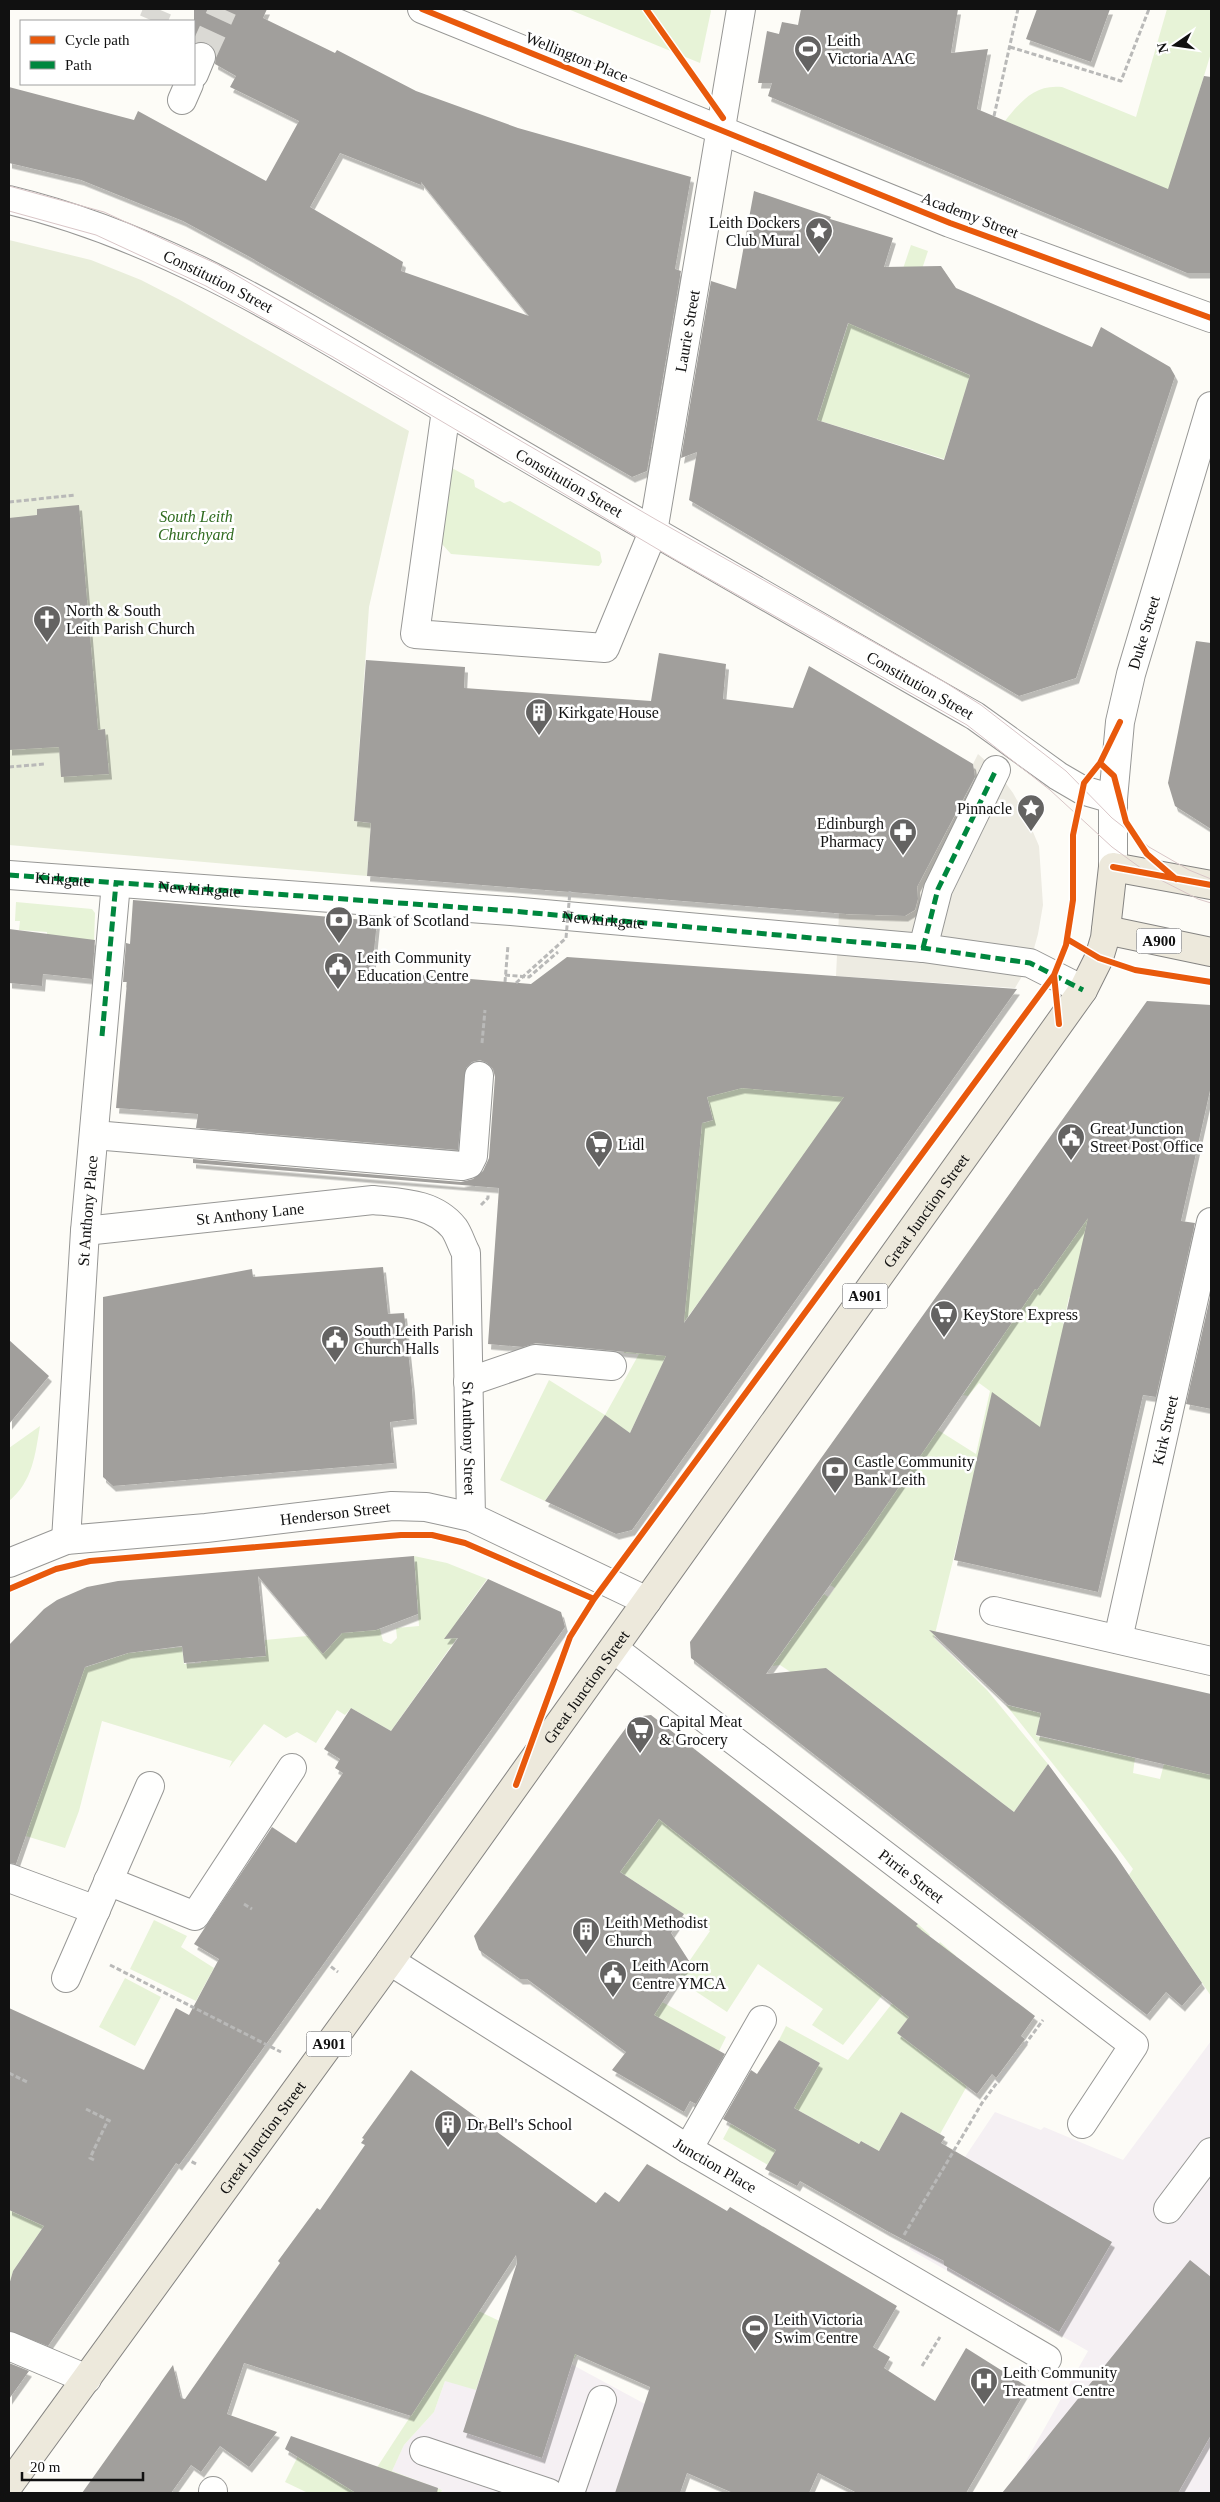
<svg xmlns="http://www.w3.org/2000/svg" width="1220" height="2502" font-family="Georgia,serif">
<defs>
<filter id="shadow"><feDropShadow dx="3" dy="5.5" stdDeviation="0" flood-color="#0004"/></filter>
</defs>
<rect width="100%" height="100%" fill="#fdfcf7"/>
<path fill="#f5f0f3" d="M1211,2041V2493H1008L1088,2351L909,2249L965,2157L995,2112L1041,2130L1044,2127L1123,2160Z
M493,2339L571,2364L645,2404L703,2424L680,2493H441L442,2490L392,2471L404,2445L434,2412L445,2381Z"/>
<path fill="#e7f3d7" d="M568,9H710L711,11L700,63Z
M1167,9H1211V53L1169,190L1005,121C1021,101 1035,84 1062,87L1136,117Z
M911,245L928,251L897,344L1150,452L956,421L944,459L817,420L857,297L890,307Z
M450,467L474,480L475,487L504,503L510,501L600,552L602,562L599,566L451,554L441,543Z
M16,902L92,909L95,913L94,942L47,937V932L19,930L20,921H15Z
M888,1043L679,1329L630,1433L605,1416L545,1501L500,1480L549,1380L605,1415L639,1354L624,1353L627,1320L692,1126L713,1120L707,1097Z
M1138,1141L1083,1300L1069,1297L1063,1324L1078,1327L1055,1423L971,1487L934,1638L987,1690L1048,1764L1014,1812L826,1668L807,1683L780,1665L772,1666L824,1594L828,1597L835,1588L830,1585L938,1430L976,1454L990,1391L979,1383L968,1396L963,1395L1000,1341L1003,1328Z
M40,1426C35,1455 33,1481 9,1501V1448Z
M414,1556L447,1563L487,1579L461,1615L469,1621L391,1731L351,1708L345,1715L337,1710L316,1743L297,1732L286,1738L264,1724L229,1768L232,1761L102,1721L79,1811L65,1848L16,1833L72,1672L128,1653L182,1647L184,1664L201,1663L200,1646L249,1658L266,1656L265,1640L380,1629L383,1641L391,1644L397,1638L396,1628L419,1626Z
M1006,1705L1041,1713L1036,1736L1135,1758L1133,1773L1160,1779L1164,1764L1211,1775V1996L1129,1875L1133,1869L1084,1803Z
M666,1810L678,1822V1834L869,1985L918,1924L930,1935L843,2045L812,2025L823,2009L758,1964L727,2012L677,1979L710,1931L695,1921L694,1917L684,1914L620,1872Z
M154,1920L187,1936L181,1947L214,1968L196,2001L130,1969Z
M940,1942L956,1956L897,2033L967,2086L940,2134L901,2112L879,2151L861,2141L859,2144L794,2108L820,2063L779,2040L786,2026L848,2060Z
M125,1978L161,1997L135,2046L99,2027Z
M662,2002L726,2037L719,2051L653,2015Z
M731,2124L776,2150L768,2165L723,2139Z
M9,2210L44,2226L13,2271L9,2285Z
M470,2307L533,2337L583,2345L571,2364L493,2339L476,2390L445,2381L434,2412L404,2445L392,2471L442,2490L441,2493H379L383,2475L374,2472L438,2374Z
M298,2456L341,2484L362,2491V2493H308L285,2482Z"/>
<path fill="#e9eedb" d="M9,240L91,260L141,280L180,300L409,431L369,607L354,821L371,823L367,876L9,845Z"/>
<path fill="#edebe2" d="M978,754L996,770L1013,793L1027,818L1039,846L1043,905L1038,934L1030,963L1015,988L836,976L839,913L905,916L915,910L918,899L916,888L975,778L973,764Z"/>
<path fill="#a19f9c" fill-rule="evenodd" filter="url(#shadow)" d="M194,9H267L263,18L335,53L337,50L416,91L518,128L691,177L675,269L681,271L647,471L632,477L248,256L183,221L81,180L9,163V87L134,120L138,111L266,181L299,121L230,87L236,76L215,64L216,55L213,47L206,42L194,44ZM340,153L421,185V182L529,316L401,271L403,262L310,207Z
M801,9H958L951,53L988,49L977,109L1168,189L1204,76L1211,77V273H1187L768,96L772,83H758L767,31L779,34L782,22L798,25Z
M1037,9H1110L1091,62L1026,39Z
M754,191L831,217L830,219L893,238L884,267L941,266L956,288L977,297L1092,347L1101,327L1170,367L1175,376L1076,678L1019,696L689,500L697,452L681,458L711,281L736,289ZM848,323L970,375L944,460L817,420Z
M79,505L98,730L105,729L109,774L61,777L59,747L9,750V518L37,515V509Z
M1196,641L1211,643V829L1175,806L1168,783Z
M659,653L726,664L723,699L793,708L809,666L973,764L975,777L917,887L918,899L915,910L905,916L846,914L367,876L371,823L354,821L366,660L465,667L464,688L651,701Z
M133,900L377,921L372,971L531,984L567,957L1017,989L632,1530L616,1534L545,1501L605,1415L630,1433L666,1356L536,1343L523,1347L488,1344L499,1188L193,1163V1159L461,1182L473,1179L483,1171L489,1158L495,1077L493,1069L487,1063L480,1060L472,1062L466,1068L458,1150L196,1128L198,1114L116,1108L127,982H123L126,943L130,944ZM742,1088L844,1097L684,1323L702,1123L713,1120L707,1097Z
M9,929L95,940L92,979L43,974L42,986L9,983Z
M1147,1001L1211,1005V1086L1181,1221L1195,1223L1156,1397L1143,1395L1098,1592L954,1560L992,1392L1040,1427L1088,1218L1037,1290L1035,1289L868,1532L766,1674L826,1668L1014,1812L1048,1764L1116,1856L1202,1983L1182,2006L1166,1992L1147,2015L691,1658L690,1642Z
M383,1267L388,1314L404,1313L412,1388L414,1419L390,1422L394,1463L113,1486L103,1477V1297L252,1269L253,1277Z
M1211,1293V1409L1186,1404Z
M9,1340L49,1376L9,1424Z
M414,1556L418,1614L376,1630L342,1633L323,1654L258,1576L266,1656L184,1663L182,1646L128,1653L85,1667L16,1864L9,1863V1645L44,1609L57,1600L87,1587L118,1581Z
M488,1579L561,1612L565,1627L193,2146L179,2165L176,2163L48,2346L9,2331V2285L13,2271L44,2226L9,2210V2008L144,2070L176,2008L189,2015L219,1959L194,1944L272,1827L296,1843L343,1773L335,1768L340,1759L324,1749L351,1708L391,1731L458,1638L444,1639Z
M929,1630L1211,1694V1775L1036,1735L1041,1713L1008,1705Z
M651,1715L918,1924L916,1926L1035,2016L1021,2036L1025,2039L996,2078L992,2074L977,2094L897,2033L909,2017L659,1819L620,1872L684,1914L671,1933L689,1961L654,2015L725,2054L696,2104L690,2101L684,2112L612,2070L626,2052L527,1979H520L479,1950L474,1936L614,1744L634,1717Z
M779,2040L820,2063L794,2108L859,2144L861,2141L879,2151L901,2112L945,2137L941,2143L1112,2242L1059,2332L944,2265V2261L887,2231L800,2181L797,2186L765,2169L776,2150L723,2119L751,2070L757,2074Z
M411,2070L596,2203L605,2192L619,2202L647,2164L727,2211L730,2207L897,2306L873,2347L890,2357L884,2368L935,2401L966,2348L1028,2387L966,2493H857L818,2473L809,2493H733L687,2473L680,2493H615L650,2387L575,2354L542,2458L463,2432L517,2263L516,2255L411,2416L244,2363L227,2414L277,2432L249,2467L220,2446L201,2472L191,2465L171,2493H82L173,2365L181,2398L185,2399L280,2263L278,2261L317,2208L320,2210L365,2145L361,2143L364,2139L362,2138Z
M1190,2260L1211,2277V2435L1178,2493H1002Z
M9,2363L29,2371L9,2399Z
M291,2436L438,2488L437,2493H356L285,2449Z"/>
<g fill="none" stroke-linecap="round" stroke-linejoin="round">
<path stroke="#dad9d4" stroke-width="28" stroke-dasharray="28 14" stroke-linecap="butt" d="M153,21L158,9
M201,57L223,9"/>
<g stroke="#979795" stroke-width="30">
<g id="minor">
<path d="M422,9L950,223L1211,318"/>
<path d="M194,74L201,57"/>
<path d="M182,100L189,84"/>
<path id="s1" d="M9,200C177,240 321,337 468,423C636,522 806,619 975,716L1058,776L1082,790L1113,799"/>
<path id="s2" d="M446,410L415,634L605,648L653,532L741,9"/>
<path id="s3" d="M1113,867V799L1120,722L1131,674L1211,406"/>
<path id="s4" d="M9,875L511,911L923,948L1030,963L1083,990"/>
<path d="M923,948L938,889L996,770"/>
<path d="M94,1135L462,1166L469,1164L473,1156L479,1076"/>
<path id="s5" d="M85,1231L373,1200C402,1203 434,1203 454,1228C459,1235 462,1246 466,1253L471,1517"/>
<path d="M468,1382L535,1359L612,1366"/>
<path id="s6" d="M66,1540L85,1231L116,883"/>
<path id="s7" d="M9,1563L66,1540L206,1528L392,1506L426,1507L471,1517L647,1601"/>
<path d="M994,1611L1211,1661"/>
<path id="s8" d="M1118,1639L1211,1222"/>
<path id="s9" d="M614,1649L1134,2045L1082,2124"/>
<path d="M9,1878L96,1910"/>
<path d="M108,1881L195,1916L292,1768"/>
<path id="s10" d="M390,1961L688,2149L1047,2359"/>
<path d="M66,1978L150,1786"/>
<path d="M688,2149L762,2020"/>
<path d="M1168,2209L1211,2152"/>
<path d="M9,2346L87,2379"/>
<path d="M424,2451L549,2493"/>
<path d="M213,2493V2491"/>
<path d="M570,2493L602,2400"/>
</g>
</g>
<g stroke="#858482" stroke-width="30">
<g id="major">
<path d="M1106,930L1211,952"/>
<path id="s11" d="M9,2485L390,1961L1083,990L1099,958L1105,938L1113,867L1211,885"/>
</g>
</g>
<path stroke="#b9b9b8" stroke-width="3" stroke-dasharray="5 2.5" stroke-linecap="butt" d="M1010,47L1121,81L1149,9
M994,116L1018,9
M9,502L76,495
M9,767L45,764
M505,975L529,977L558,952
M505,982L508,945
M482,1043L485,1010
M481,1205L488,1198V1194
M244,1904L252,1909
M325,1962L338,1972
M110,1965L281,2052
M9,2073L29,2083
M86,2109L112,2122
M185,2158L198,2165
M94,2160L90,2158L108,2120
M904,2235L982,2103L1043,2020
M922,2366L940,2337"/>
<use href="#minor" stroke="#fffffe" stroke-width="28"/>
<use href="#major" stroke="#ede9dc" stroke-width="28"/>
<path stroke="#d9c6c7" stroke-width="1" d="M9,186L104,212L217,264L655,519L946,683L981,705L1066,771L1112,818L1149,847L1189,870L1211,879
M9,211L96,235L206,286L333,357L676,560L967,725L1050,790L1112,847L1149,874L1198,899L1211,903"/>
<path stroke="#b9b9b8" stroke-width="3" stroke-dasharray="5 2.5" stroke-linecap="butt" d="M516,983L566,938L570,891"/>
<path stroke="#00873e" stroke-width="5" stroke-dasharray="10 5" stroke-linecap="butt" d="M9,875L511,911L923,948L1030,963L1083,990
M923,948L938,889L996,770
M102,1036L116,883"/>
<g stroke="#fff" stroke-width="9">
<path id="cycleway" d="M422,9L950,223L1211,318
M646,9L723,118
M1100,763L1114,776L1126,822L1147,854L1176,879
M1113,867L1211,885
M1067,939L1099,958L1135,970L1211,982
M1059,1024L1054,975L1066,945L1073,900V835L1084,783L1100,763L1120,722
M9,1589L56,1569L90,1561L401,1535H432L465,1543L594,1599
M516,1785L570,1637L594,1599L1054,975"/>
</g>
<use href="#cycleway" stroke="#e8590c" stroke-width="6"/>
</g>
<defs>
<g id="stadium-pin" transform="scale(1.4375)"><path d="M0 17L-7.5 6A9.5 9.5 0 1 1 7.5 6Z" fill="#646362" stroke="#fff"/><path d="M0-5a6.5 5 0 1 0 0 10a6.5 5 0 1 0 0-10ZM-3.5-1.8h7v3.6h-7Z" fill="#fff"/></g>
<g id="sight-pin" transform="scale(1.4375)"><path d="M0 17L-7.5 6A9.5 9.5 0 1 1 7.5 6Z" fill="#646362" stroke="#fff"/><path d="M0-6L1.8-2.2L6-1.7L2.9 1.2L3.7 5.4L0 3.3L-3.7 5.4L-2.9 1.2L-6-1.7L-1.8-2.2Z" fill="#fff"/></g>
<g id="church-pin" transform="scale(1.4375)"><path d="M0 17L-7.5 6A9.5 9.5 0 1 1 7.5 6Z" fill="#646362" stroke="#fff"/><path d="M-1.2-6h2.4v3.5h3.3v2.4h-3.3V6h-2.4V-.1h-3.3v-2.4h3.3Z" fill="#fff"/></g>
<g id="building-pin" transform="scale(1.4375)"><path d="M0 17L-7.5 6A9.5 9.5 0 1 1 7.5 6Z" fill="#646362" stroke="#fff"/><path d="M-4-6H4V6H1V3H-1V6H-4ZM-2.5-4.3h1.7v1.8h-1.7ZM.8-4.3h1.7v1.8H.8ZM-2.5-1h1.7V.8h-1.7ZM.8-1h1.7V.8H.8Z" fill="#fff"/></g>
<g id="pharmacy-pin" transform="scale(1.4375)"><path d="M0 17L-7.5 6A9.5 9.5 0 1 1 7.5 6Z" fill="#646362" stroke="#fff"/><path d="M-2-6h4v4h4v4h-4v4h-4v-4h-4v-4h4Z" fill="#fff"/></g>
<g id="bank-pin" transform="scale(1.4375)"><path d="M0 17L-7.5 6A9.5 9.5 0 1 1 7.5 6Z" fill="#646362" stroke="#fff"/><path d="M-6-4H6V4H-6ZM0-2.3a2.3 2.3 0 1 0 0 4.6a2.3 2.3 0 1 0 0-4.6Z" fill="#fff"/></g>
<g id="civic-pin" transform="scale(1.4375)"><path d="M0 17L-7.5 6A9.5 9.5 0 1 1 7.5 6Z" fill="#646362" stroke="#fff"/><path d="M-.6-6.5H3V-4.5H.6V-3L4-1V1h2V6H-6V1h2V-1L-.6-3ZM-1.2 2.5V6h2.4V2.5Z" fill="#fff"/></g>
<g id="supermarket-pin" transform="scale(1.4375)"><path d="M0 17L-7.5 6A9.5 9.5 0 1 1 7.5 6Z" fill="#646362" stroke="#fff"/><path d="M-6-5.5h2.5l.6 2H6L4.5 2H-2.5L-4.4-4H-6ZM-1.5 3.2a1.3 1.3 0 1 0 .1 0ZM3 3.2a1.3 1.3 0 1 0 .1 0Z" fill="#fff"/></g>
<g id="hospital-pin" transform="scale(1.4375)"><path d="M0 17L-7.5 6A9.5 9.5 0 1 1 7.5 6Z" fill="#646362" stroke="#fff"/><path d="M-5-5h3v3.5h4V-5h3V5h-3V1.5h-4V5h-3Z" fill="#fff"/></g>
</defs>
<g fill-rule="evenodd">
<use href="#stadium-pin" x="808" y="49"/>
<use href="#sight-pin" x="819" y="231"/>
<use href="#church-pin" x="47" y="619"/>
<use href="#building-pin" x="539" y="712"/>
<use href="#sight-pin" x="1031" y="808"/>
<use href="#pharmacy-pin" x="903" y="832"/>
<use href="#bank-pin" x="339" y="920"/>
<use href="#civic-pin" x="338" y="966"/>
<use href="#civic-pin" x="1071" y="1137"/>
<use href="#supermarket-pin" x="599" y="1144"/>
<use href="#supermarket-pin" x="944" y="1314"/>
<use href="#civic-pin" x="335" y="1339"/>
<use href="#bank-pin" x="835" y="1470"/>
<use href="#supermarket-pin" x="640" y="1730"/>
<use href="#building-pin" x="586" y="1931"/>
<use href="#civic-pin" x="613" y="1974"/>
<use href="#building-pin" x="448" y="2124"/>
<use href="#stadium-pin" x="755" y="2328"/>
<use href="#hospital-pin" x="984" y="2381"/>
</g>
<g text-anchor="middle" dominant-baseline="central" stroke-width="5" stroke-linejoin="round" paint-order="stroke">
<g fill="#fff" stroke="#585858" stroke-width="1">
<rect x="1136.5" y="928.5" width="45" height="25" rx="4"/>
<rect x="842.5" y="1283.5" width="45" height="25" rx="4"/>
<rect x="306.5" y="2031.5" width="45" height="25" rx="4"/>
</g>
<g font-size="15" font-weight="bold" fill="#111">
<text x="1159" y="941">A900</text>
<text x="865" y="1296">A901</text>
<text x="329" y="2044">A901</text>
</g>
<g font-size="16" fill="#111" stroke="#fff" text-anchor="start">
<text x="827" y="40">Leith<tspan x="827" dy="18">Victoria AAC</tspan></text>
<text x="800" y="222" text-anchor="end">Leith Dockers<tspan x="800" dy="18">Club Mural</tspan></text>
<text x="66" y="610">North &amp; South<tspan x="66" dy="18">Leith Parish Church</tspan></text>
<text x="558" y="712">Kirkgate House</text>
<text x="1012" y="808" text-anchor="end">Pinnacle</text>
<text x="884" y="823" text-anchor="end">Edinburgh<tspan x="884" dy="18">Pharmacy</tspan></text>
<text x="358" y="920">Bank of Scotland</text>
<text x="357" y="957">Leith Community<tspan x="357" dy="18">Education Centre</tspan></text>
<text x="1090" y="1128">Great Junction<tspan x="1090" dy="18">Street Post Office</tspan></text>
<text x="618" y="1144">Lidl</text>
<text x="963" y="1314">KeyStore Express</text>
<text x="354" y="1330">South Leith Parish<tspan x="354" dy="18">Church Halls</tspan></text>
<text x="854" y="1461">Castle Community<tspan x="854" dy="18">Bank Leith</tspan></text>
<text x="659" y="1721">Capital Meat<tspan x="659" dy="18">&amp; Grocery</tspan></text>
<text x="605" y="1922">Leith Methodist<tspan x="605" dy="18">Church</tspan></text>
<text x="632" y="1965">Leith Acorn<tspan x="632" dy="18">Centre YMCA</tspan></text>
<text x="467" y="2124">Dr Bell's School</text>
<text x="774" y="2319">Leith Victoria<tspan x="774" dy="18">Swim Centre</tspan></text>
<text x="1003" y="2372">Leith Community<tspan x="1003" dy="18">Treatment Centre</tspan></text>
</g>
<g font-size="16" fill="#111" stroke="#fff">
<text transform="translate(577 57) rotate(22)">Wellington Place</text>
<text transform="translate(970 215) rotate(21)">Academy Street</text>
<text stroke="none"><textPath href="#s1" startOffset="225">Constitution Street</textPath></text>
<text stroke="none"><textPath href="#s2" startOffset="746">Laurie Street</textPath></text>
<text stroke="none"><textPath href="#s1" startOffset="630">Constitution Street</textPath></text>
<text stroke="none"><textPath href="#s3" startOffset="238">Duke Street</textPath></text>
<text stroke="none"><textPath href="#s1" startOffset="1035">Constitution Street</textPath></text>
<text stroke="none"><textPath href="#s4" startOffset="54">Kirkgate</textPath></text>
<text stroke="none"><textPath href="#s4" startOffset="191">Newkirkgate</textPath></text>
<text stroke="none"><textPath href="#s4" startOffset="596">Newkirkgate</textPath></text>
<text stroke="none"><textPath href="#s6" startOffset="330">St Anthony Place</textPath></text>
<text stroke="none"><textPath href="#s11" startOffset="1570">Great Junction Street</textPath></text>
<text stroke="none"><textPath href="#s5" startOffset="166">St Anthony Lane</textPath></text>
<text stroke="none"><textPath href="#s8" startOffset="214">Kirk Street</textPath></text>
<text stroke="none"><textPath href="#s5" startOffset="591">St Anthony Street</textPath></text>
<text stroke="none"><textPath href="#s7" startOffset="332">Henderson Street</textPath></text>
<text stroke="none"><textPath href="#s11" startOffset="985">Great Junction Street</textPath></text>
<text stroke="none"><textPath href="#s9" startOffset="374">Pirrie Street</textPath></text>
<text stroke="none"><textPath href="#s11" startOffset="430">Great Junction Street</textPath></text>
<text stroke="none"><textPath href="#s10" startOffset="384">Junction Place</textPath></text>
</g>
<g font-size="16" font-style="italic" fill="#2f6b1f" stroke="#fff">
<text x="196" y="516">South Leith<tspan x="196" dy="18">Churchyard</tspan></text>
</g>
</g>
<rect width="1220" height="2502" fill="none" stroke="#111111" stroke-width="20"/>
<rect x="20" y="20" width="175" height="65" fill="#ffffff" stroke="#a0a0a0"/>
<rect x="30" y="36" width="25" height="8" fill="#e8590c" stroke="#a0a0a0"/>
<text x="65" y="45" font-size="15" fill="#111111">Cycle path</text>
<rect x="30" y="61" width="25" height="8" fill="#00873e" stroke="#a0a0a0"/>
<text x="65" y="70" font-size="15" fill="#111111">Path</text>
<g transform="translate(1175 45) rotate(257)" stroke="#ffffff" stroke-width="4" paint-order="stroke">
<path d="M0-4L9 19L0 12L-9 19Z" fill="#111111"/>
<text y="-8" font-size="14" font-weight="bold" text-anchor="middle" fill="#111111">N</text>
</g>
<path d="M22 2472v8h121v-8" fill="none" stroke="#111111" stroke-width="2.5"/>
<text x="30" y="2472" font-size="15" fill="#111111" stroke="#ffffff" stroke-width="4" paint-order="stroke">20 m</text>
</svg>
